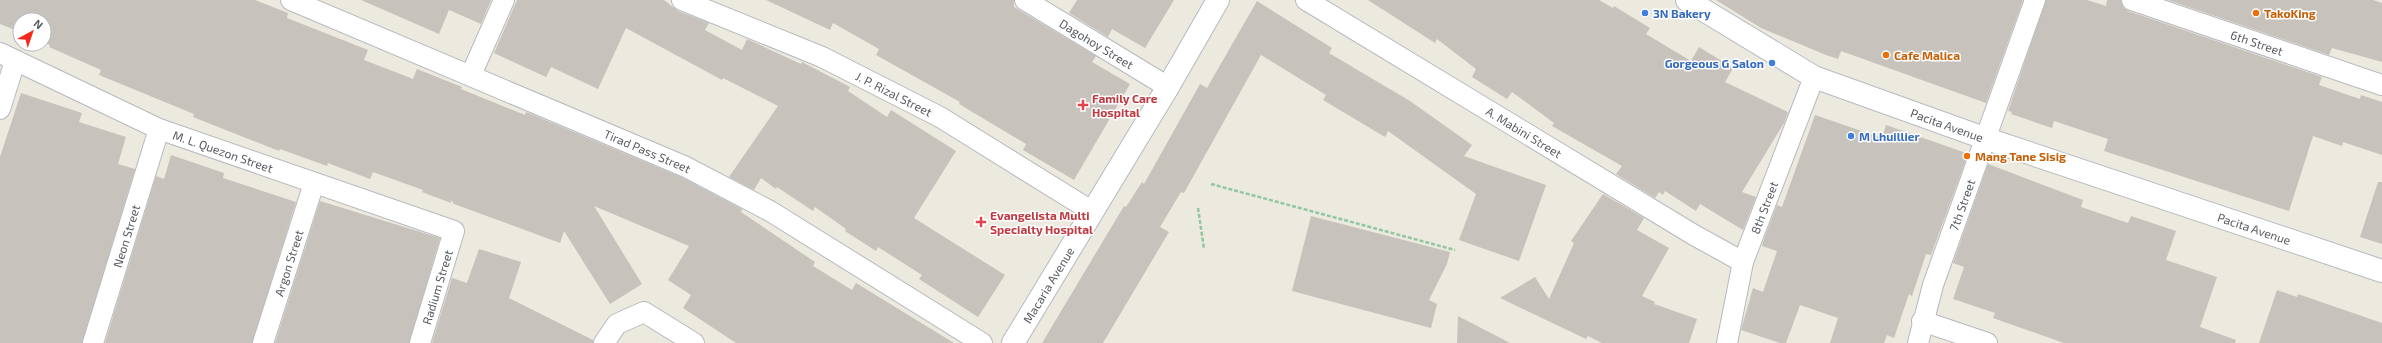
<svg xmlns="http://www.w3.org/2000/svg" width="2382" height="343" font-family="'Exo 2',sans-serif">
<rect width="100%" height="100%" fill="#ece9de"/>
<path fill="#c7c2bb" d="M0,0H255L288,13L287,18L368,50L364,60L413,79L417,69L462,87L461,89L525,115L526,112L681,177L742,209L741,212L815,262L813,266L852,290L856,283L954,343H736L683,308L691,295L668,280L689,246L594,206L642,284L610,304L564,231L560,243L454,204L451,200V203L422,192L423,190L373,172L370,179L328,163L327,166L280,149L279,151L193,117L194,114L99,75L101,70L49,47L50,45L44,43V20H20V32L0,24Z
M361,0H491L481,24L449,10L439,34Z
M517,0H664L678,11L709,23L705,30L742,50L747,39L801,64L802,62L850,87L848,91L887,117L891,110L956,151L914,218L1005,275L978,317L919,279L922,275L878,247L876,251L845,231L846,229L815,207L813,211L777,187L776,189L761,178L754,190L729,177L778,106L723,78L722,80L626,28L598,89L551,67L546,77L494,53Z
M766,0H1014V7L1096,56L1092,62L1130,84L1074,180L1023,150L1026,144L959,104L960,102L876,55L879,49L833,23L830,30Z
M1077,0H1174L1145,48L1112,29L1108,37L1069,13Z
M1368,0H1599L1613,8L1614,6L1650,28L1646,34L1691,61L1699,47L1733,68L1725,82L1788,112L1784,123L1742,192L1756,197L1743,230L1700,204L1696,211L1665,191L1663,195L1659,192L1655,198L1616,174L1622,166L1552,126L1554,123L1512,92L1507,99L1472,77L1476,69L1437,39L1435,43Z
M1716,0H2023L1986,103L1841,51L1838,59L1826,55L1761,28Z
M2046,0H2087L2106,6L2107,0H2121L2123,7L2128,11L2322,77L2319,85L2360,99L2361,95L2382,102V155L2343,142L2342,146L2313,136L2289,211L2104,151L2108,139L2054,121L2052,128L2011,114L2012,112L2008,111Z
M2168,0H2373L2382,3V62L2332,48L2329,55Z
M1257,1L1332,48L1329,53L1410,101L1472,145L1464,156L1546,185L1519,261L1459,240L1476,194L1388,131L1385,137L1323,100L1326,95L1261,55L1184,193L1181,192L1160,227L1169,232L1103,343H1042L1124,206L1126,207L1142,182L1144,184L1200,84L1207,88Z
M21,93L82,113L79,122L126,137L118,164L135,169L82,343H0V157Z
M1815,115L1882,138L1886,125L1966,153L1967,157L1931,255L1926,254L1912,296L1909,294L1894,338L1887,335L1884,343H1830L1838,318L1800,305L1786,343H1780L1741,330L1753,288L1763,292L1777,251L1762,246L1763,242L1777,205L1782,207Z
M171,155L224,173L223,178L296,202L252,343H105L156,176L164,179Z
M1988,164L2083,200L2081,207L2128,223L2131,216L2176,231L2166,260L2217,277L2200,327L2236,340L2235,343H2064L1993,318L1995,313L1953,299L1964,267L1953,263Z
M2378,182H2382V244L2360,237Z
M1603,194L1644,218L1637,230L1669,248L1642,296L1655,302L1654,304L1697,319L1689,343H1602L1588,336L1586,339L1500,298L1535,277L1549,299L1574,243L1571,241Z
M320,201L440,238L409,343H275Z
M1311,216L1450,252L1447,264L1429,300L1437,304L1431,328L1292,291Z
M479,249L521,262L509,298L593,340V343H432L452,278L467,283Z
M2277,290L2297,297L2298,294L2382,323V343H2259Z
M1458,316L1510,343H1457Z"/>
<g fill="none" stroke-linecap="round" stroke-linejoin="round">
<g stroke="#b6b9bf" stroke-width="22">
<g id="minor">
<path id="s1" d="M291,0L686,167L770,211L982,343"/>
<path id="s2" d="M682,0L822,57L940,117L1093,212"/>
<path id="s3" d="M1025,0L1168,87"/>
<path id="s4" d="M1306,0L1694,235L1743,262"/>
<path id="s5" d="M2132,0L2382,85"/>
<path id="s6" d="M0,53L159,129L454,231L420,343"/>
<path d="M471,75L504,0"/>
<path d="M0,109L15,61"/>
<path d="M1922,321L1987,343"/>
<path id="s7" d="M93,343L159,129"/>
<path id="s8" d="M263,343L314,183"/>
<path d="M604,343L617,324L644,312L694,343"/>
<path id="s9" d="M1727,343L1743,262L1814,77"/>
<path id="s10" d="M1918,343L1933,285L2035,0"/>
</g>
</g>
<g stroke="#b6b9bf" stroke-width="24">
<g id="tertiary">
<path id="s11" d="M1013,343L1168,87L1218,0"/>
</g>
</g>
<g stroke="#b7bbc2" stroke-width="24">
<g id="secondary">
<path id="s12" d="M1687,0L1814,77L1984,138L2382,271"/>
</g>
</g>
<path stroke="#91c7a0" stroke-width="2.5" stroke-dasharray="4 2" stroke-linecap="butt" d="M1211,184L1455,250
M1198,208L1204,249"/>
<use href="#minor" stroke="#fff" stroke-width="20"/>
<use href="#tertiary" stroke="#fff" stroke-width="22"/>
<use href="#secondary" stroke="#fff" stroke-width="22"/>
</g>
<g fill="#3f7fe0" stroke="#fff" stroke-width="1.5">
<circle cx="1645" cy="13" r="4"/>
<circle cx="1772" cy="63" r="4"/>
<circle cx="1851" cy="136" r="4"/>
</g>
<g fill="#e8710a" stroke="#fff" stroke-width="1.5">
<circle cx="2256" cy="13" r="4"/>
<circle cx="1886" cy="55" r="4"/>
<circle cx="1967" cy="156" r="4"/>
</g>
<g fill="#e0444e" stroke="#fff" stroke-width="1.5">
<path d="M1081 99h4v4h4v4h-4v4h-4v-4h-4v-4h4z"/>
<path d="M979 216h4v4h4v4h-4v4h-4v-4h-4v-4h4z"/>
</g>
<g text-anchor="middle" dominant-baseline="central" stroke-width="3" stroke-linejoin="round" paint-order="stroke">
<g font-size="12" font-weight="bold" fill="#366cbe" stroke="#fff" text-anchor="start">
<text x="1653" y="13">3N Bakery</text>
<text x="1764" y="63" text-anchor="end">Gorgeous G Salon</text>
<text x="1859" y="136">M Lhuillier</text>
</g>
<g font-size="12" font-weight="bold" fill="#c56008" stroke="#fff" text-anchor="start">
<text x="2264" y="13">TakoKing</text>
<text x="1894" y="55">Cafe Malica</text>
<text x="1975" y="156">Mang Tane Sisig</text>
</g>
<g font-size="12" fill="#575b61" stroke="#fff">
<text stroke="none"><textPath href="#s5" startOffset="132">6th Street</textPath></text>
<text stroke="none"><textPath href="#s3" startOffset="84">Dagohoy Street</textPath></text>
<text stroke="none"><textPath href="#s2" startOffset="232">J. P. Rizal Street</textPath></text>
<text stroke="none"><textPath href="#s12" startOffset="290">Pacita Avenue</textPath></text>
<text stroke="none"><textPath href="#s4" startOffset="255">A. Mabini Street</textPath></text>
<text stroke="none"><textPath href="#s6" startOffset="244">M. L. Quezon Street</textPath></text>
<text stroke="none"><textPath href="#s1" startOffset="387">Tirad Pass Street</textPath></text>
<text stroke="none"><textPath href="#s10" startOffset="145">7th Street</textPath></text>
<text stroke="none"><textPath href="#s9" startOffset="141">8th Street</textPath></text>
<text stroke="none"><textPath href="#s12" startOffset="614">Pacita Avenue</textPath></text>
<text stroke="none"><textPath href="#s7" startOffset="112">Neon Street</textPath></text>
<text stroke="none"><textPath href="#s8" startOffset="84">Argon Street</textPath></text>
<text stroke="none"><textPath href="#s11" startOffset="68">Macaria Avenue</textPath></text>
<text transform="translate(437 287) rotate(-73)">Radium Street</text>
</g>
<g font-size="12" font-weight="bold" fill="#be3a42" stroke="#fff" text-anchor="start">
<text x="1092" y="98">Family Care<tspan x="1092" dy="14">Hospital</tspan></text>
<text x="990" y="215">Evangelista Multi<tspan x="990" dy="14">Specialty Hospital</tspan></text>
</g>
</g>
<g transform="translate(32 32) rotate(40)"><circle r="19" fill="#ffffff" stroke="#bcbdc0"/>
<path d="M0-3L7 15L0 10L-7 15Z" fill="#f6291a"/>
<text y="-6" font-size="11" font-weight="bold" text-anchor="middle" fill="#575b61">N</text>
</g>
</svg>
